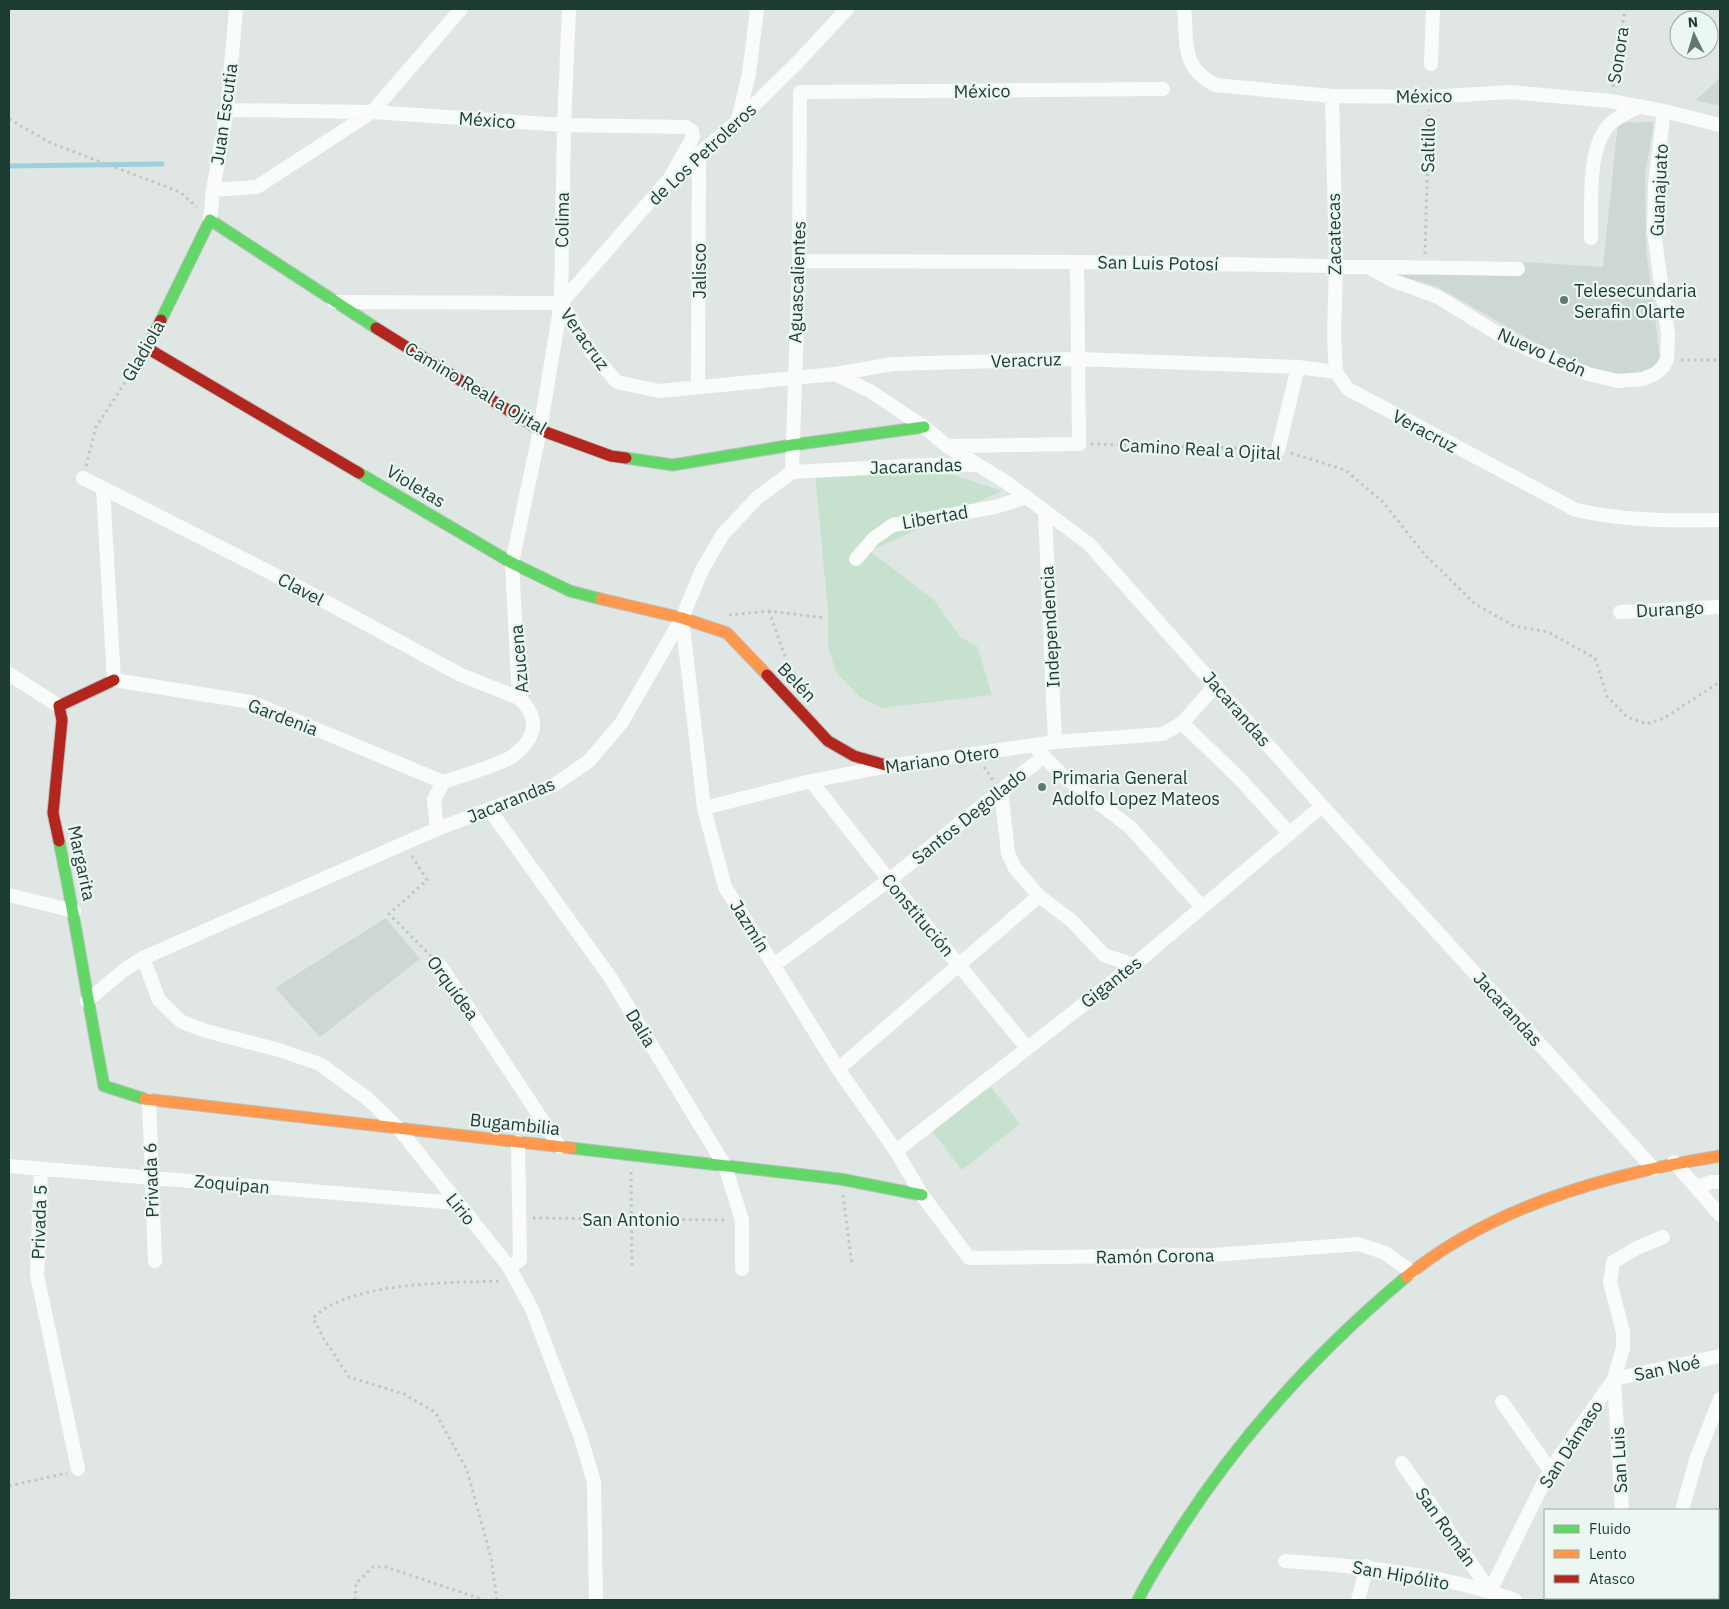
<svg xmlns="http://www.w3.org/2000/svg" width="1729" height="1609" font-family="'IBM Plex Sans',sans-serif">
<rect width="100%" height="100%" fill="#e0e6e3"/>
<path fill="#cdd8d3" d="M1720,78V106L1696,100Z
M1654,122L1645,175L1646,249L1660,358L1650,382L1591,370L1527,338L1436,286L1387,273L1521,276L1524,262L1603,267L1618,123Z
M386,918L420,959L320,1037L275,988Z"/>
<path fill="#c6e2cf" d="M885,473L954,475L1002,491L870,551L934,600L961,638L977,646L992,695L882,708L860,697L836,672L828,646V611L815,474Z
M989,1085L1020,1124L962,1170L932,1131Z"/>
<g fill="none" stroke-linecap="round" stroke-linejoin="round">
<path stroke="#9ad1db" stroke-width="5" d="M9,166L162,164"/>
<g stroke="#b8c3bf" stroke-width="13">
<path id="fast" d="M161,320L210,220L376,328
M626,458L673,465L792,445L924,427
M359,473L512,563L570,591L601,599
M59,841C76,922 88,1004 104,1086L145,1099
M571,1148L840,1179L922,1195
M1138,1600C1150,1575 1166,1552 1181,1528C1242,1434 1320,1349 1406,1277"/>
</g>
<g stroke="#b8c3bf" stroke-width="13">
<path id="slow" d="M601,599L682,618L727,633L767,675
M145,1099L571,1148
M1406,1277C1491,1206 1613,1173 1720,1156"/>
</g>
<g stroke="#b8c3bf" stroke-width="13">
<path id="jam" d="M161,320L147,348L359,473
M376,328L540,430L611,456L626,458
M767,675L828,741L854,756L889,766
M59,841L53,813L62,720L59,706L114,680"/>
</g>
<path stroke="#bdc8c5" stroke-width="3" stroke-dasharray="2.5 4" stroke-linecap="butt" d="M1613,87L1625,9
M9,119L51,143L180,192L197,207
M1425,254L1429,110
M1681,360H1720
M1091,444L1265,449
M1291,453L1345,470L1383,502L1425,555L1475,604L1514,626L1548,632L1595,658L1607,696L1627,717L1647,724L1664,718L1720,682
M86,466L96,427L139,361
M769,611L792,676
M729,615L769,611L826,618
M984,767L993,780
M412,856L427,880L389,914L431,956
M631,1172L632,1269
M843,1195L852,1264
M533,1218L727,1220
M9,1486L67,1473
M355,1600L356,1583L373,1567H386L484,1600
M497,1600L491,1558L467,1470L435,1412L404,1394L349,1377L324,1339L313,1318C351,1281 450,1283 500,1281"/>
<path stroke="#fafbfb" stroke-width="14" d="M1184,9C1188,44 1180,66 1215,85L1332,96L1429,97L1510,92L1610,101L1664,111L1720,125
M1431,64L1433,9
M1332,96L1336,266L1334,336L1336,372L1348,389L1576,510C1624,521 1672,521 1720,520
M227,110L372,112L564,125L686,127L692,131L693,137L670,178
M738,120L749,73L757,9
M213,190L257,187L372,112L461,9
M210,220L213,190L227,110L236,9
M1591,238C1592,206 1586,148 1610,124C1618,116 1631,111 1641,106
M799,261L1077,262L1518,269
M1372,269L1394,281L1438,297L1508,340L1588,374L1618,381L1643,379L1655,374L1663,367L1667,359L1668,335L1654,231L1655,184L1664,111
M334,302L561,303
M561,303L591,352L617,382L659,391L835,374L893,364L1077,359L1298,367L1336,372
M561,303L670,178L738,121L796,64L847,9
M835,374L870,391L924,427L947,446L1006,482L1089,544L1322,806L1654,1169
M698,387L699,155
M947,446L1079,444L1077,262
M1278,450L1298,367
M792,472L799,261L800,92L1163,89
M83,478L285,580L461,675L519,698
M103,489L114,680L251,702L443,782
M1045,512L1055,742
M856,559L874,538L893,525L995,507L1027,497
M1620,612L1720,607
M682,618L704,808L725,887L838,1069L896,1151L922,1195L969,1258L1213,1255L1359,1244L1385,1253L1412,1272
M9,674L59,706
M1182,723L1239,778L1290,834
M1038,750L1063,776L1130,827L1202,907
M811,781L889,880L1027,1048
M1001,790L1008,853L1015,868L1039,896L1072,921L1104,955L1134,965
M704,808L811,781L889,766L1055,742L1163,734L1182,723L1216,685
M489,809L610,977L725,1166L742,1220V1269
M437,829L434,800L443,782C459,777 501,764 513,756C536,738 541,719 519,698L512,563L540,430L561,303L564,125L569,9
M9,895L74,911
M143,958L159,1000L182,1022L206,1031L279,1050L320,1064L368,1099L399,1129L509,1267L532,1309L581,1438L594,1482L596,1600
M440,965L560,1147
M774,965L889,880L1043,757
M87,1001L124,970L143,958L437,829L554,785L589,761L622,722L682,618L702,570L723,534L758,497L792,472L927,465H975
M838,1069L1039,896
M149,1100L155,1261
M896,1151L1134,965L1322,806
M1674,1162L1720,1215
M9,1166L456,1203
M41,1169L37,1275L78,1469
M1696,1187L1712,1182H1720
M509,1267L520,1260L518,1142
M1614,1379L1720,1356
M1502,1402L1550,1470
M1402,1463L1490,1591L1550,1470L1614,1379
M1622,1510L1614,1379L1623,1348V1332L1610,1282L1613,1262L1637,1248L1663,1237
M1682,1510L1697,1457L1720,1399
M1718,1529L1720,1527
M1285,1561C1362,1566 1442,1574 1515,1600
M1627,1598V1600
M1685,1598V1600
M1358,1600L1367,1566
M1655,1600L1656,1598"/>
<use href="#fast" stroke="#63d668" stroke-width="11"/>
<use href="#slow" stroke="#ff974d" stroke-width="11"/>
<use href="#jam" stroke="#b3261e" stroke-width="11"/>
</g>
<g fill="#617771" stroke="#ecf7f2" stroke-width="2">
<circle cx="1564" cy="300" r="5"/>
<circle cx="1042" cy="787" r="5"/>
</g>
<g text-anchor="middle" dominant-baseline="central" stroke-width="4.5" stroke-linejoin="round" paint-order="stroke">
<g font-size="18" fill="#1c3b33" stroke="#ecf7f2">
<text transform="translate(1618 55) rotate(-81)">Sonora</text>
<text transform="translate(982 91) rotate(-1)">México</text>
<text transform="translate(1424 96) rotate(-1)">México</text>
<text transform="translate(224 114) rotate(-82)">Juan Escutia</text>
<text transform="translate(487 120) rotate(4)">México</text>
<text transform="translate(1428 145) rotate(-89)">Saltillo</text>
<text transform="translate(702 154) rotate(-43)">de Los Petroleros</text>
<text transform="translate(1659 190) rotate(-87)">Guanajuato</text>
<text transform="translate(562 220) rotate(-89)">Colima</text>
<text transform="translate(1334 234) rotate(-91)">Zacatecas</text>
<text transform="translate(1158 263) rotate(1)">San Luis Potosí</text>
<text transform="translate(699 271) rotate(-90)">Jalisco</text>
<text transform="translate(797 282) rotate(-88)">Aguascalientes</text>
<text transform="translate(585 339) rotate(55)">Veracruz</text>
<text transform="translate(143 351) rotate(-60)">Gladiola</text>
<text transform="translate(1542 352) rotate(24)">Nuevo León</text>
<text transform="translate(1026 360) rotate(-2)">Veracruz</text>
<text transform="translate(476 388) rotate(31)">Camino Real a Ojital</text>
<text transform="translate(1425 431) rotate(28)">Veracruz</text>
<text transform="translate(1200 449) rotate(3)">Camino Real a Ojital</text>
<text transform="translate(916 466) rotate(-2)">Jacarandas</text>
<text transform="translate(416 486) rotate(31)">Violetas</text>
<text transform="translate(935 517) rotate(-10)">Libertad</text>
<text transform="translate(301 589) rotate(28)">Clavel</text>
<text transform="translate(1670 609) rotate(-3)">Durango</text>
<text transform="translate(1050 627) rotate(-93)">Independencia</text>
<text transform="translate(519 659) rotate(-95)">Azucena</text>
<text transform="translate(797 682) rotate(46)">Belén</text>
<text transform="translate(1237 709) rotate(49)">Jacarandas</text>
<text transform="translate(283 717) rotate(21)">Gardenia</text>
<text transform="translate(942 759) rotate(-8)">Mariano Otero</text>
<text transform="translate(511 800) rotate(-22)">Jacarandas</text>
<text transform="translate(969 816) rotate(-39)">Santos Degollado</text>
<text transform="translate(82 863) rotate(78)">Margarita</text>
<text transform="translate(918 915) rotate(50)">Constitución</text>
<text transform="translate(750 926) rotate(58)">Jazmín</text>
<text transform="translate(1111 982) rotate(-38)">Gigantes</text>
<text transform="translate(453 988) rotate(54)">Orquídea</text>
<text transform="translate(1508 1009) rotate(48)">Jacarandas</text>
<text transform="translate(641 1028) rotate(59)">Dalia</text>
<text transform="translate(515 1124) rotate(6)">Bugambilia</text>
<text transform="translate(151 1180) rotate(-92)">Privada 6</text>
<text transform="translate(232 1184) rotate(5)">Zoquipan</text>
<text transform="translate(461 1209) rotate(51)">Lirio</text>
<text x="631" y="1219">San Antonio</text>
<text transform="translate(39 1222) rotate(-88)">Privada 5</text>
<text transform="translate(1155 1256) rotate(-1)">Ramón Corona</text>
<text transform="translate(1667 1368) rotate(-12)">San Noé</text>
<text transform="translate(1571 1444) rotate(-57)">San Dámaso</text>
<text transform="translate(1619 1460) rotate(-93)">San Luis</text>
<text transform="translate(1446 1527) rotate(55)">San Román</text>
<text transform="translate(1401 1575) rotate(10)">San Hipólito</text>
</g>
<g font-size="18" fill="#1c3b33" stroke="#ecf7f2" text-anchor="start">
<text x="1574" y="290">Telesecundaria<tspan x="1574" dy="21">Serafin Olarte</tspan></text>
<text x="1052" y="777">Primaria General<tspan x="1052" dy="21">Adolfo Lopez Mateos</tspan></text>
</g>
</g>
<rect width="1729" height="1609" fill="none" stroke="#1c3b33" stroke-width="20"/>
<rect x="1544" y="1509" width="175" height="90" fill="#ecf7f2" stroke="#99aca6"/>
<rect x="1554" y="1525" width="25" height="8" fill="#63d668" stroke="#99aca6"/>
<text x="1589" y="1534" font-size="15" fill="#1c3b33">Fluido</text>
<rect x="1554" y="1550" width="25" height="8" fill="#ff974d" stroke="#99aca6"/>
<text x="1589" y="1559" font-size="15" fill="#1c3b33">Lento</text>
<rect x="1554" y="1575" width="25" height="8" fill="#b3261e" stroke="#99aca6"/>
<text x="1589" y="1584" font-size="15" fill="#1c3b33">Atasco</text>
<g transform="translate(1694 35) rotate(355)"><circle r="24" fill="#ecf7f2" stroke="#99aca6"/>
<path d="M0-4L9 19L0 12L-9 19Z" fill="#617771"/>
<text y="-8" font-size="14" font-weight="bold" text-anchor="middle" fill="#1c3b33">N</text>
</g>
</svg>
